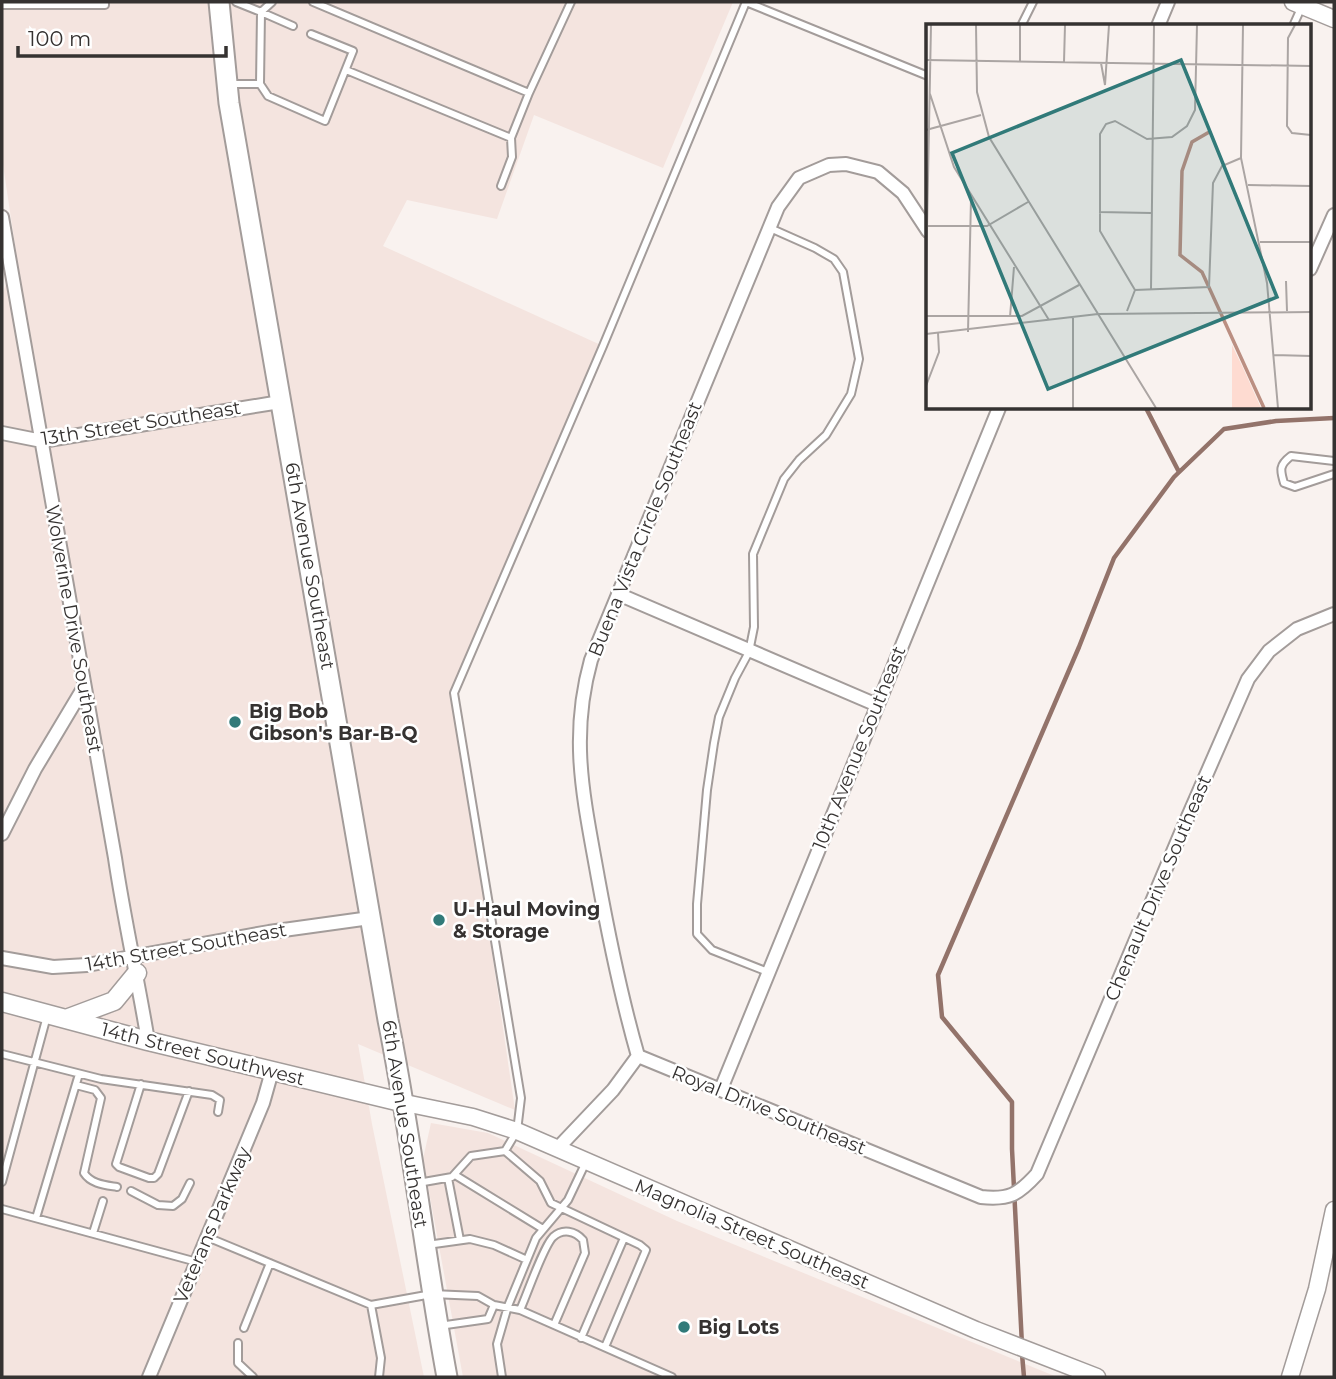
<svg xmlns="http://www.w3.org/2000/svg" width="1336" height="1379" font-family="Montserrat,sans-serif">
<rect width="100%" height="100%" fill="#f9f2ef"/>
<path fill="#f4e4df" d="M2,2H733L663,168L534,115L497,219L407,200L383,246L603,346L454,694L515,1110L358,1044L372,1124L424,1377H2V296L16,252L2,158Z
M431,1123L488,1133L677,1221L1057,1377H463L423,1159Z"/>
<g fill="none" stroke-linecap="round" stroke-linejoin="round">
<path stroke="#93736a" stroke-width="4.5" d="M1146,408L1179,472
M1022,1345L1012,1149V1102L942,1017L938,975L1079,647L1114,558L1174,477L1224,429L1276,421L1334,418
M1022,1354L1024,1377"/>
<g stroke="#a39c9a" stroke-width="10">
<path id="service" d="M272,2L261,12L293,26
M313,2L529,93L571,2
M746,2L928,76
M2,5H105V2
M1021,26L1033,2
M1293,26L1302,6
M346,70L511,138L529,93
M228,84H260L261,12L236,2
M260,84L268,96L325,121L353,51L311,34
M501,186L512,157L511,138
M1334,461L1291,456C1279,465 1280,470 1284,483L1295,487L1334,474
M768,972L712,950L697,934V904L707,790L714,743L719,717L735,678L749,652L754,627L753,554L784,479L799,460L826,435L851,394L859,359L843,272L834,259L815,248L770,228
M2,1054L101,1079L212,1095L220,1100L218,1112
M141,1084L116,1164L119,1167L149,1178H154L158,1174L189,1091
M76,1085L95,1090L101,1098L84,1173C91,1184 105,1185 117,1187
M505,1151L540,1181L551,1203L640,1245L646,1250L605,1347
M455,1175L543,1229
M448,1178L460,1240
M2,1182L47,1016
M418,1183L452,1177L471,1156L505,1151L517,1131L521,1098L454,693L603,346L746,2
M131,1191L158,1205L173,1206L182,1199L190,1183
M2,1209L197,1262
M36,1218L79,1074
M93,1233L103,1201
M207,1237L371,1305L381,1358L379,1377
M427,1245L470,1239L494,1245L527,1260
M371,1305L432,1294L478,1296L494,1305L520,1310L672,1377
M520,1310C527,1295 543,1247 553,1237C563,1228 575,1231 583,1240L585,1253L554,1325
M439,1326L488,1319L494,1305
M244,1328L270,1263
M581,1338L624,1238
M238,1343V1363L253,1377
M502,1377L497,1344L508,1306L536,1238L568,1200L586,1162"/>
</g>
<g stroke="#a39c9a" stroke-width="16">
<path id="minor" d="M1158,26L1168,2
M2,217L115,858C124,919 138,980 148,1041
M1310,269L1334,215
M2,433L42,441L280,402
M618,594L877,705
M2,834L35,769L84,687
M2,958L53,967L87,965L269,932L370,918
M638,1056C621,997 609,938 598,878C584,799 569,739 591,660L778,207L799,178L829,165L846,164L878,172L903,193L928,231
M638,1056L981,1197C1009,1200 1018,1195 1037,1174L1180,835L1248,679L1269,651L1297,629L1334,614
M721,1089L999,408
M557,1149L613,1090L638,1056
M149,1377L263,1103L272,1071"/>
</g>
<g stroke="#a39c9a" stroke-width="19">
<path id="tertiary" d="M1293,2L1334,19
M405,1103L473,1117L517,1131L976,1330L1097,1377
M1290,1377L1317,1289L1334,1210"/>
</g>
<g stroke="#a39c9a" stroke-width="21">
<path id="secondary" d="M2,1002L148,1041L405,1103
M66,1019L114,1001L137,973"/>
</g>
<g stroke="#a39c9a" stroke-width="23">
<path id="primary" d="M219,2L229,103L388,1020C412,1139 425,1259 447,1377"/>
</g>
<use href="#service" stroke="#fff" stroke-width="6"/>
<use href="#minor" stroke="#fff" stroke-width="12"/>
<use href="#tertiary" stroke="#fff" stroke-width="16"/>
<use href="#secondary" stroke="#fff" stroke-width="18"/>
<use href="#primary" stroke="#fff" stroke-width="19"/>
</g>
<g fill="#317a79" stroke="#fff" stroke-width="2.5">
<circle cx="235" cy="722" r="7"/>
<circle cx="439" cy="920" r="7"/>
<circle cx="684" cy="1327" r="7"/>
</g>
<g text-anchor="middle" dominant-baseline="central" stroke-width="5" stroke-linejoin="round" paint-order="stroke">
<g font-size="19" fill="#353231" stroke="#fff">
<text transform="translate(141 423) rotate(-9)">13th Street Southeast</text>
<text transform="translate(645 529) rotate(-68)">Buena Vista Circle Southeast</text>
<text transform="translate(310 566) rotate(80)">6th Avenue Southeast</text>
<text transform="translate(74 629) rotate(80)">Wolverine Drive Southeast</text>
<text transform="translate(859 748) rotate(-68)">10th Avenue Southeast</text>
<text transform="translate(1158 888) rotate(-67)">Chenault Drive Southeast</text>
<text transform="translate(186 947) rotate(-10)">14th Street Southeast</text>
<text transform="translate(203 1054) rotate(14)">14th Street Southwest</text>
<text transform="translate(769 1110) rotate(22)">Royal Drive Southeast</text>
<text transform="translate(405 1124) rotate(81)">6th Avenue Southeast</text>
<text transform="translate(212 1225) rotate(-67)">Veterans Parkway</text>
<text transform="translate(752 1234) rotate(23)">Magnolia Street Southeast</text>
</g>
<g font-size="19" font-weight="bold" fill="#353231" stroke="#fff" text-anchor="start">
<text x="249" y="711">Big Bob<tspan x="249" dy="22">Gibson's Bar-B-Q</tspan></text>
<text x="453" y="909">U-Haul Moving<tspan x="453" dy="22">&amp; Storage</tspan></text>
<text x="698" y="1327">Big Lots</text>
</g>
</g>
<g transform="translate(926 24)">
<rect width="385" height="385" fill="#f9f2ef"/>
<path d="M306,321L318,346L335,384H306Z" fill="#fedbd1"/>
<path fill="none" stroke="#bb8f82" stroke-width="3.5" d="M285,107L266,118L256,147L254,231L276,248L338,384"/>
<path fill="none" stroke="#aba5a3" stroke-width="2" d="M50,1L51,68L63,113L230,384M317,1L315,134L341,259L352,384M369,1L362,14L361,102L366,109L385,111M0,36L385,42M94,37V1M138,38L139,1M175,39L179,61L183,1M4,70L28,143L123,296M0,106L55,91M322,161L385,162M173,188L225,189M2,202H61L102,178M334,218H385M0,256L5,1M360,257L361,287M209,266L174,207V110L180,100L189,97L221,115L246,113L261,102L269,86L271,1M209,266L283,263L287,159L296,142L315,134M225,266L228,1M201,287L209,266M172,290L385,288M0,292H96L153,261M84,293L88,243M42,308L45,175M0,310L172,290M348,331L385,332M0,362L13,328L12,309M147,384V294"/>
<path fill="#317a79" fill-opacity="0.15" stroke="#317a79" stroke-width="3.5" d="M255,36L351,273L122,365L26,129Z"/>
<rect width="385" height="385" fill="none" stroke="#353231" stroke-width="3.5"/>
</g>
<rect width="1336" height="1379" fill="none" stroke="#353231" stroke-width="7"/>
<path d="M18 46v10h208v-10" fill="none" stroke="#353231" stroke-width="3.5"/>
<text x="28" y="46" font-size="21" fill="#353231" stroke="#ffffff" stroke-width="5" paint-order="stroke">100 m</text>
</svg>
